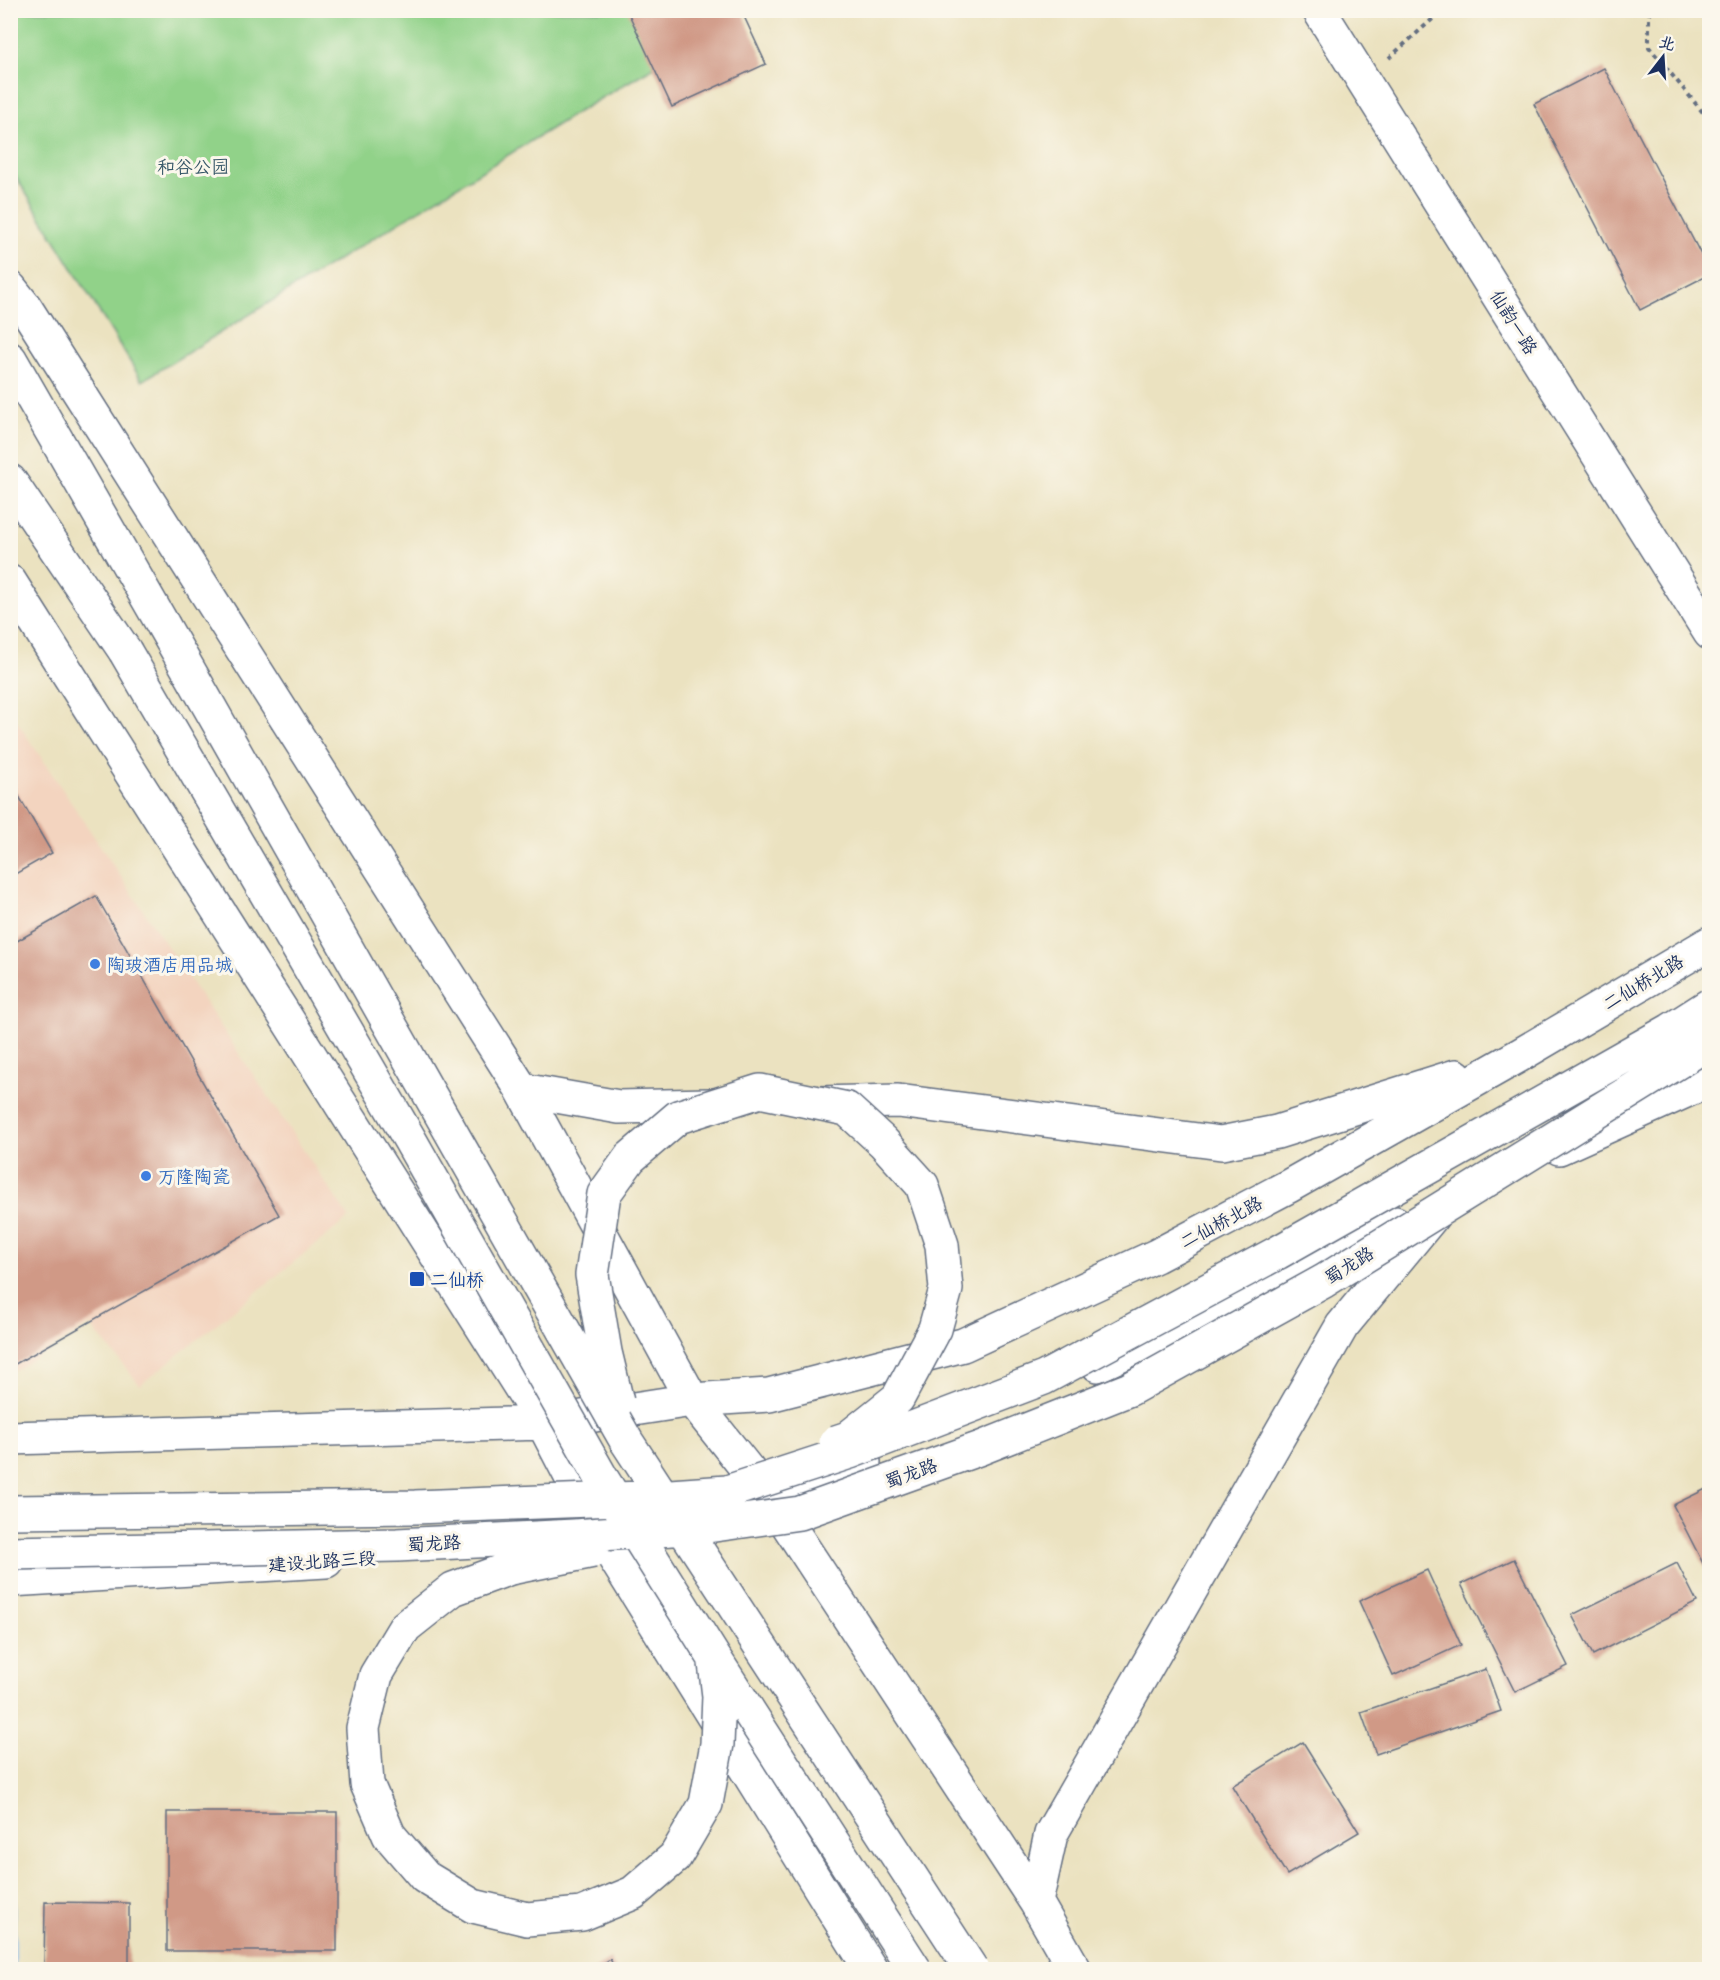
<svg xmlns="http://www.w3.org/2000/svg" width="1720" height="1980" font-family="'Patrick Hand','LXGW WenKai TC',sans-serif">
<rect width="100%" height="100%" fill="#fbf7ec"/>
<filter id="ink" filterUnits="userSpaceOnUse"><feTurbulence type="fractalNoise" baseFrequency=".0167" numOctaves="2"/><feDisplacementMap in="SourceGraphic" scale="12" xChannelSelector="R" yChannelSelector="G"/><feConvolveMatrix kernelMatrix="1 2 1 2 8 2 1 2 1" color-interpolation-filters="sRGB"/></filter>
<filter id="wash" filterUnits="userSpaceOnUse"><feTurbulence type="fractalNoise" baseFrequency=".008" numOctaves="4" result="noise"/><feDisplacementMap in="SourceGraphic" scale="24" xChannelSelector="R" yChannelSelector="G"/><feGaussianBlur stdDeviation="1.35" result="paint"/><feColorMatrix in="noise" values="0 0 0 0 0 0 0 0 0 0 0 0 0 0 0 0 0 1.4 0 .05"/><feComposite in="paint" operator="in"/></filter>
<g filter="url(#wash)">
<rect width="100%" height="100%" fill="#ebe2c0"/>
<path fill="#f3d4bf" d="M10,711L349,1218L140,1385L90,1325L11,1373Z"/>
<path fill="#91d289" stroke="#568074" stroke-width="1.5" d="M11,11H749L581,110L142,381L11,169Z"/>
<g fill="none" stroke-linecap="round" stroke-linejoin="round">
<path stroke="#7cb9ef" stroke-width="10" d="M10,1904L11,1970"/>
</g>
<g id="blocks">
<path fill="#d09986" d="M627,10H741L766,64L672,107Z
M1604,68L1710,272V274L1640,310L1534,104Z
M10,781L52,853L10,877Z
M96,896L279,1215L10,1367V945Z
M1710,1487V1577L1673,1505Z
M1514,1559L1568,1666L1515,1692L1461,1584Z
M1677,1563L1697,1602L1593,1655L1572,1615Z
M1427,1570L1461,1645L1393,1676L1359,1601Z
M1486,1669L1501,1711L1376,1754L1361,1712Z
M1303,1742L1359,1832L1287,1875L1232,1786Z
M167,1812H337V1951H167Z
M45,1902L129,1903V1970H44Z
M610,1959L616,1970H593Z"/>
</g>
</g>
<g filter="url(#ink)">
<use href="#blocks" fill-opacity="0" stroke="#646e80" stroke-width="1.5"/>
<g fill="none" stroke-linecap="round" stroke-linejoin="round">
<g stroke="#646e80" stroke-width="36">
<path id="minor" d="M1319,10L1710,633"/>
</g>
<g stroke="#646e80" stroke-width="36">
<path id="major" d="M10,288L25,307L522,1090L692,1400L771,1499L1036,1902L1075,1970
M10,359L163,625
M10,481L125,651
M10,582L543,1423L606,1544L871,1970
M522,1090L619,1107L709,1105
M818,1103L898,1101L1221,1143L1277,1132L1456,1076
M1559,1148L1710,1080
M1098,1365L1395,1223
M10,1438L543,1423L692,1400L769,1395L963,1345L1156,1256L1289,1186L1520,1055L1710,943
M750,1505L771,1499L864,1462
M10,1580L326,1561
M1036,1902L1051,1834L1342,1326L1432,1217"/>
</g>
<path stroke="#646e80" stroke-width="4" stroke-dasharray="4.5 4.5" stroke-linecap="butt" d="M1649,10V47L1710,121
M1389,58L1436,16L1449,10"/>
<use href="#minor" stroke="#fff" stroke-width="33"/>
<use href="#major" stroke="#fff" stroke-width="33"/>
<g stroke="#646e80" stroke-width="36" stroke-linecap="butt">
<path id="major-bridge" d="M163,625L627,1442L972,1970
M125,651L410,1140L601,1477L715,1659L915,1970
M617,1402L605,1352L592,1275L604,1194L630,1158L678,1117L760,1091L847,1109L883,1142L922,1185L942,1245L946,1289L935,1329L898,1398L848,1438L836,1442
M10,1512L415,1507L642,1498L727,1492L850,1452L1044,1378L1277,1253L1671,1030L1710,1005
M593,1551L510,1568L453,1589L405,1627L376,1675L363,1728L367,1784L389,1835L425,1877L473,1906L527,1919L582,1914L633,1893L675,1857L706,1804L717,1744L719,1696L715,1663
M10,1553L397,1545L574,1536L700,1527L800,1513L981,1448L1130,1389L1324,1281L1710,1042"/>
</g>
<use href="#major-bridge" stroke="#fff" stroke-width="33"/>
</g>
</g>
<g fill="#3f7fe0" stroke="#fbf7ec" stroke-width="2">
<circle cx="95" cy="964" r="6"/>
<circle cx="146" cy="1176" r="6"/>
</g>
<rect fill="#1a4fb4" stroke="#fbf7ec" stroke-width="2" x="409" y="1271" width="16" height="16" rx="3"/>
<g text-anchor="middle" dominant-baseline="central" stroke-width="6" stroke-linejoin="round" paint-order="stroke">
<g font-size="18" fill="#385869" stroke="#fbf7ec">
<text x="193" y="166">和谷公园</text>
</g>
<g font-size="18" fill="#1b2f5e" stroke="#fbf7ec">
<text transform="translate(1514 322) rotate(58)">仙韵一路</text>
<text transform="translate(1643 982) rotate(-31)">二仙桥北路</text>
<text transform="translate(1221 1222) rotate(-28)">二仙桥北路</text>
<text transform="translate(1349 1265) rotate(-32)">蜀龙路</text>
<text transform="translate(911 1473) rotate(-20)">蜀龙路</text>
<text transform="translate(434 1543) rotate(-3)">蜀龙路</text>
<text transform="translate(322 1561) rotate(-4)">建设北路三段</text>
</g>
<g font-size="18" fill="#366cbe" stroke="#fbf7ec" text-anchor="start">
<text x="107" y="964">陶玻酒店用品城</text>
<text x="158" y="1176">万隆陶瓷</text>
</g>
<g font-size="18" fill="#164399" stroke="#fbf7ec" text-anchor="start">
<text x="430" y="1279">二仙桥</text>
</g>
</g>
<rect width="1720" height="1980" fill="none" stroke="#fbf7ec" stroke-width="36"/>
<g transform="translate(1663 57) rotate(17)" stroke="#fbf7ec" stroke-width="4.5" paint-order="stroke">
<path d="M0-4.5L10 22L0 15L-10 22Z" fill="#1b2f5e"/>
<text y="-9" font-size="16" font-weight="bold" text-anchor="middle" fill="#1b2f5e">北</text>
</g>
</svg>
